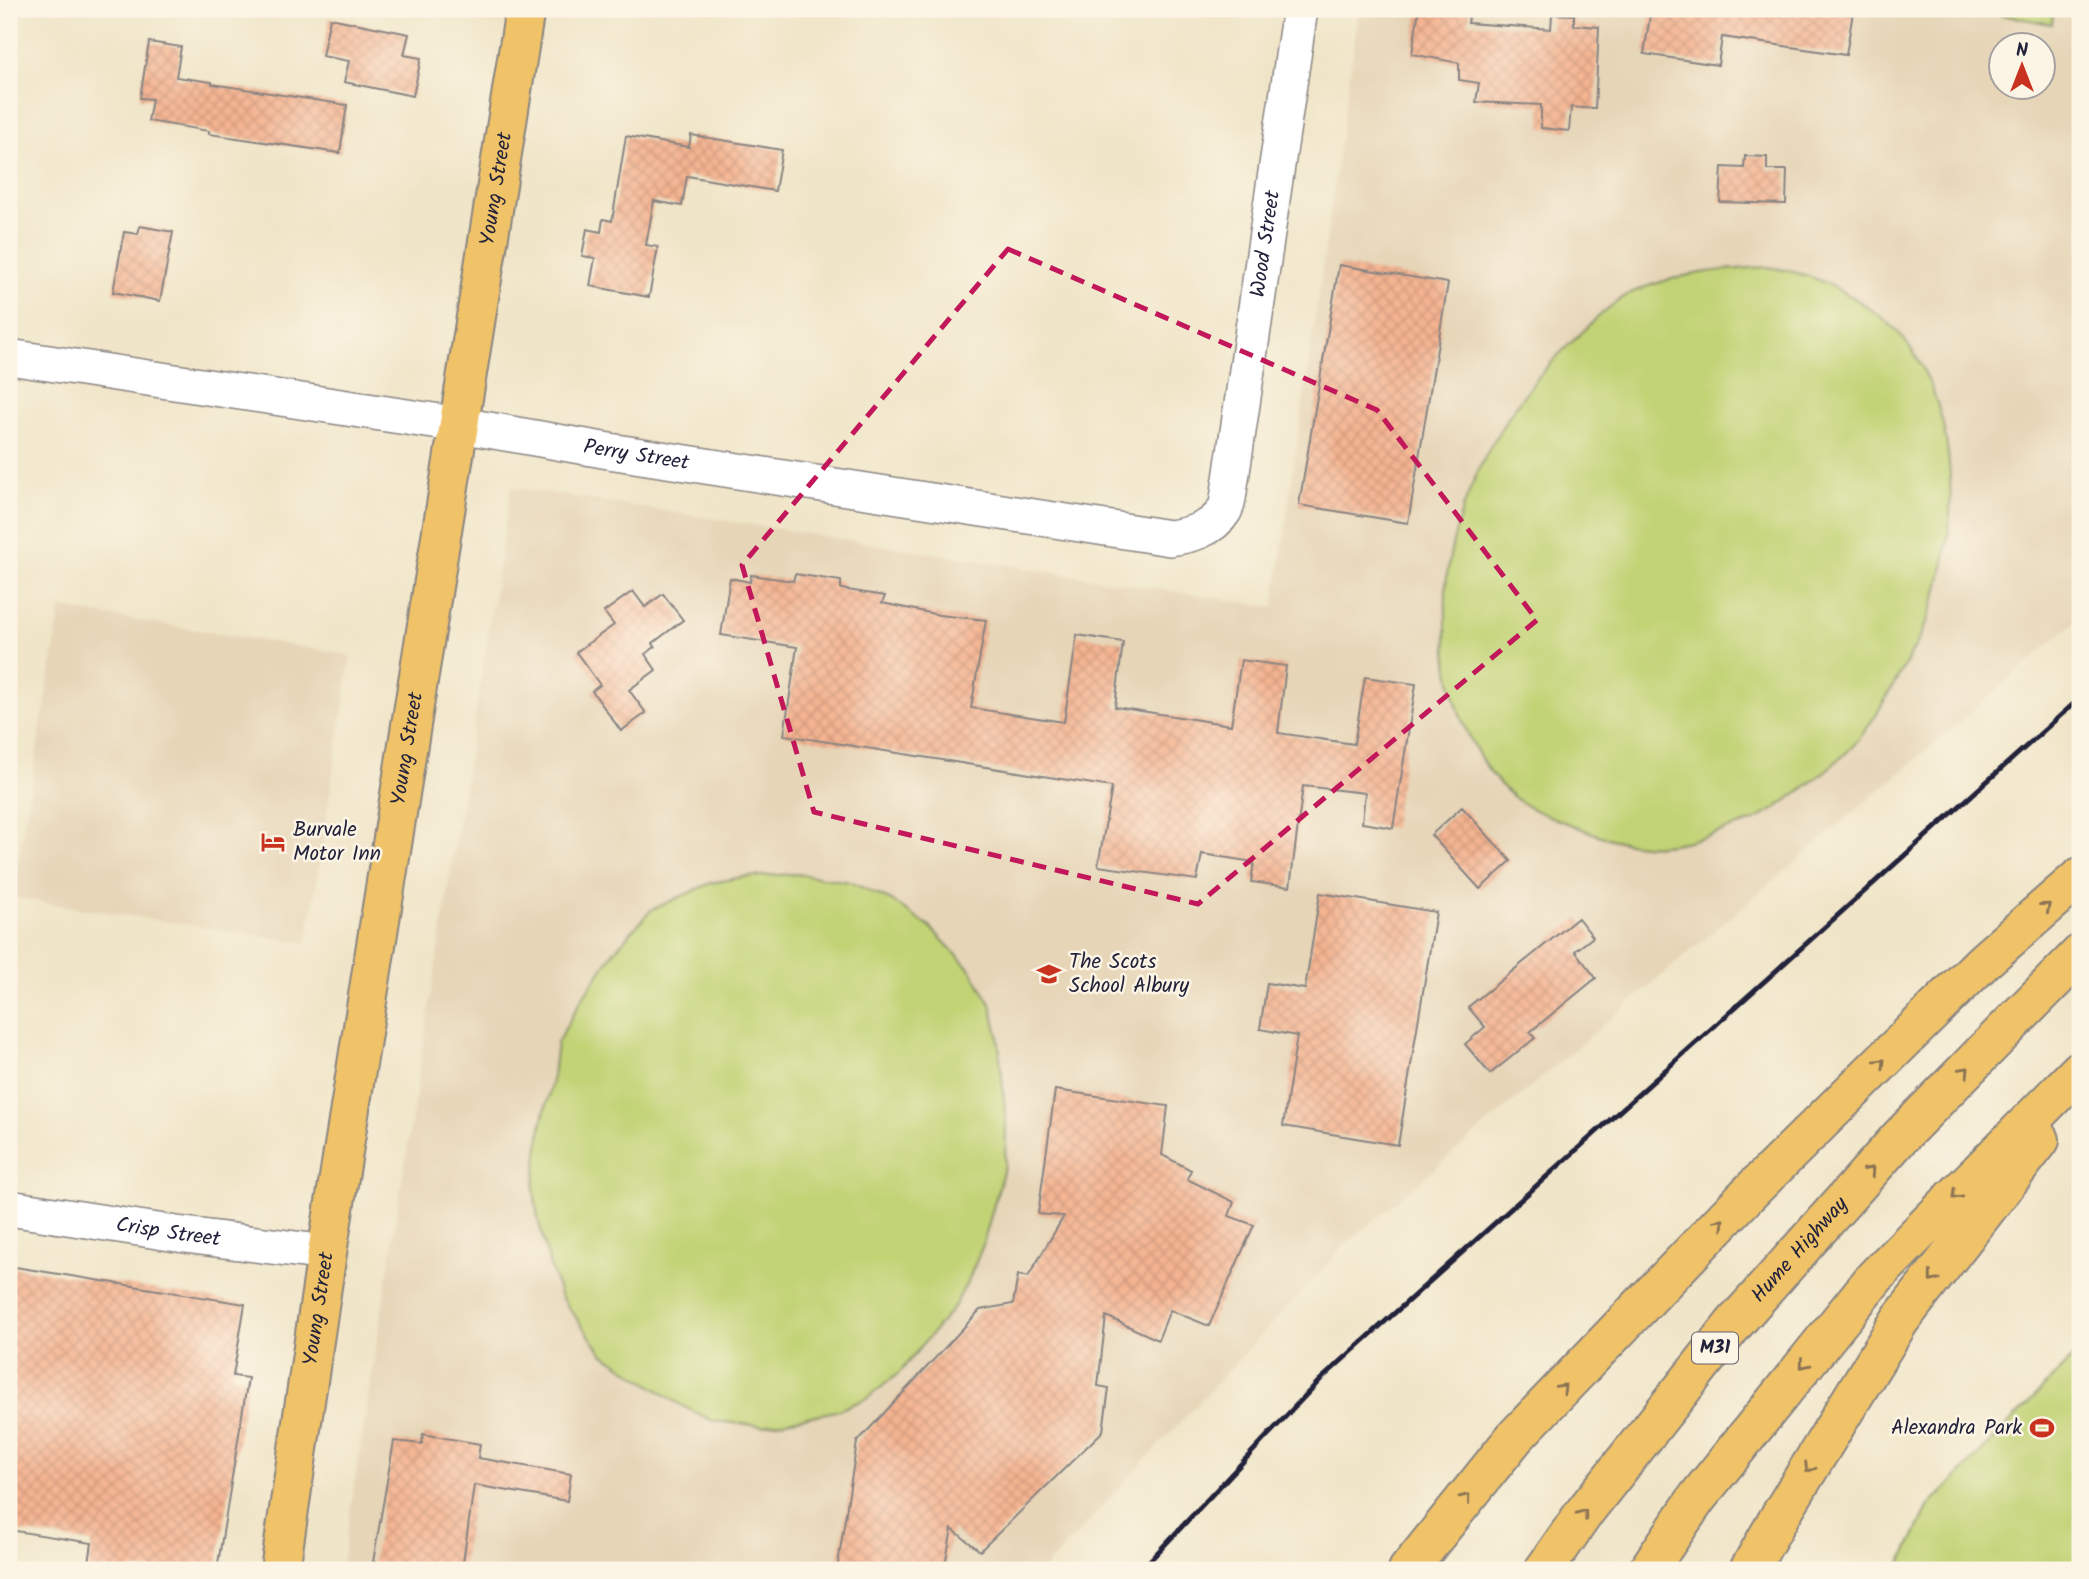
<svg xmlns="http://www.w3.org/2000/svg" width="2089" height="1579" font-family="Kalam,sans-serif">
<defs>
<pattern id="building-cross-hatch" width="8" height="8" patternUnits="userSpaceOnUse" patternTransform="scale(1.75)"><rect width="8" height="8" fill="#f4b491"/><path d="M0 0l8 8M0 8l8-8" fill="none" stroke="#d19a7e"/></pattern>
</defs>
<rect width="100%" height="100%" fill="#fcf5e5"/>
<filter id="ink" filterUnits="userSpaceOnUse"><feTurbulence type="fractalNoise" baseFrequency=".0143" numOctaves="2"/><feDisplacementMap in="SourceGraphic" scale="14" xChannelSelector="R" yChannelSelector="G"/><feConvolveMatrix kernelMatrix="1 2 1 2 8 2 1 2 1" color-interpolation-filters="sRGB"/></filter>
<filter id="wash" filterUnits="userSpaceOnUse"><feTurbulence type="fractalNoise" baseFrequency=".00686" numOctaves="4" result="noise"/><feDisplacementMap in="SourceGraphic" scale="28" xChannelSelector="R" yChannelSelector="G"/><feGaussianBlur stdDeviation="1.57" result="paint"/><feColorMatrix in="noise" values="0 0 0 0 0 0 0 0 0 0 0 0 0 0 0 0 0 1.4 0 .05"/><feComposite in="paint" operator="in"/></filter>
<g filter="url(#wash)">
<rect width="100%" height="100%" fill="#f0e5c8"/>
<path fill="#e6d5b7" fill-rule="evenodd" d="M1359,9H2080V617L1983,702L1345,1245L1043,1570H341L511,487L1274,607ZM2002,46H2044V88H2002Z
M61,608L351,655L307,943L12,898Z"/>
<path fill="#c2d376" stroke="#727a58" stroke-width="2" d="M2003,9H2054L2052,24L2001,15Z
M1769,267C1783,270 1798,272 1811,277C1839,287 1884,314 1903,338C1963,413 1961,538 1926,624C1918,642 1908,660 1898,677C1883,703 1867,734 1845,754C1824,773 1779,809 1755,820C1745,825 1733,827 1723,831C1667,850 1637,851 1582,829C1564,821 1544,816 1527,806C1496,788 1479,758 1465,727C1451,695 1446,661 1446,626C1446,610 1445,592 1447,575C1458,487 1510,398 1575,339C1593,322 1613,301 1635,291C1678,273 1723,269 1769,267Z
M797,874L850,882L892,901L931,928L971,970L991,1004L998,1035L1006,1122L1005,1164L983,1245L969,1279L954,1307L900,1372L868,1398L836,1411L763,1426L713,1421L682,1406L602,1353L561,1297L550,1266L538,1219L534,1190L541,1127L553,1076L557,1043L581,1000L615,950L651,910L711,883L743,877Z
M2080,1350V1570H1898L1928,1507Z"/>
<g id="blocks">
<path fill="url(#building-cross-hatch)" d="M1419,9H1470L1468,23L1551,29L1552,14L1574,15V25L1599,27L1595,109L1571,107L1569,131L1541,128V105L1476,102L1479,83L1459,80V63L1412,54Z
M1651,9H1828L1853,12L1846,55L1722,37L1718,65L1644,54Z
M330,18L409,34L404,55L421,58L413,96L344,82L349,61L322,56Z
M149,42L181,47L176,77L212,82V84L347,105L340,153L209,134V131L148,121L152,99L140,98Z
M691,135L782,150L775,191L687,176L682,206L654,201L646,245L658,247L649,297L590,286L595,258L582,256L587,229L601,232L603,219L612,221L626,136L689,147Z
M1745,156L1767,157V170H1787L1786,204L1720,202L1722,167L1744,168Z
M140,226L173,232L160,301L113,292L124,232L138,234Z
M1339,265L1448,283L1408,523L1299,505Z
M795,574L841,581V589L885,596L882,603L939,615L986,620L971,708L1064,722L1077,635L1123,642L1115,707L1231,725L1241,660L1286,666L1278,733L1354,744L1365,677L1416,684L1393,828L1362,823L1365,793L1303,786L1290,887L1251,882L1254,862L1202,854L1197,880L1098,866L1112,787L784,735L797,647L721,635L730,578L750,582L751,575L793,581Z
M633,591L645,607L663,594L683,620L653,643L655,647L645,654L656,670L629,690L646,713L621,731L592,691L600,685L576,652L614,625L604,612Z
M1462,807L1511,861L1480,889L1431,835Z
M1320,893L1436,912L1398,1145L1283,1126L1297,1036L1260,1029L1267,983L1305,989Z
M1578,918L1593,937L1575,951L1596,978L1530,1032L1535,1038L1490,1074L1465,1044L1485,1027L1468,1007Z
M1055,1090L1168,1106L1162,1155L1191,1170L1187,1179L1234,1202L1229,1216L1254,1225L1209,1326L1170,1310L1158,1340L1106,1316L1098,1386L1109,1388L1103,1431L980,1551L952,1529L944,1570H837L857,1442L980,1310L1013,1304L1018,1275L1028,1277L1064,1216L1038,1214Z
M9,1266L245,1304L233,1376L248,1378L217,1570H88L92,1543L9,1530Z
M423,1434L480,1444L478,1458L571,1474L567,1501L474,1485L462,1570H387L388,1564L373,1562L394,1441L422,1444Z"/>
</g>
</g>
<g filter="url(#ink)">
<use href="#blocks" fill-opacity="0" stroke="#898482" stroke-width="2"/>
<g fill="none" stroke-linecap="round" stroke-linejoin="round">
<g stroke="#898482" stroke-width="38">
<g id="minor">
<path id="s1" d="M9,357L460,425L609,451L1170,538C1190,535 1212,530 1224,511C1229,503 1229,488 1231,479L1300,9"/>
<path id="s2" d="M9,1208L177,1234L327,1253"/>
</g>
</g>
<g stroke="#898482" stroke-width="42">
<g id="major">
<path id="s3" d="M280,1570L327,1253L525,9"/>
</g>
</g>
<g stroke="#898482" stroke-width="42">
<g id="highway">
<path d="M1408,1570L1515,1437L1747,1195L1984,961L2080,877"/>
<path id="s4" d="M1544,1570L1586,1510L1733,1325L1900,1137L2080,954"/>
<path d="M1648,1570L1697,1498L1875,1277L2080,1070"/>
<path d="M1749,1570L1781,1514L1900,1320L2040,1140"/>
</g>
</g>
<use href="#minor" stroke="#fff" stroke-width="35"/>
<use href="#major" stroke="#f0c369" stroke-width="38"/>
<use href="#highway" stroke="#f0c369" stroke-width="38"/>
<path stroke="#22223b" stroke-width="5" d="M1141,1570L1320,1380L2080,698"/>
</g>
<defs><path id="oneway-chevron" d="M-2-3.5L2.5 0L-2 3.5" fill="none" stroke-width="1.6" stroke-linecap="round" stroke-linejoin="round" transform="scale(1.75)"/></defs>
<g stroke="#897252">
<use href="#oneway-chevron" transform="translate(2046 907) rotate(-41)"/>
<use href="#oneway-chevron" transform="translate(1881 1063) rotate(-45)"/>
<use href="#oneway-chevron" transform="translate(1965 1071) rotate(-46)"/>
<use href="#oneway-chevron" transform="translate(1870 1171) rotate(-48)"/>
<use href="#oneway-chevron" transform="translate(1956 1195) rotate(135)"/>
<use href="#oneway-chevron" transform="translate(1720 1223) rotate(-46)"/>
<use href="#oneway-chevron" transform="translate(1933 1278) rotate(128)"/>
<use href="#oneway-chevron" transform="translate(1804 1364) rotate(129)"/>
<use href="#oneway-chevron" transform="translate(1562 1388) rotate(-46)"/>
<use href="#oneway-chevron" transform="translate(1809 1468) rotate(122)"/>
<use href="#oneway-chevron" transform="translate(1466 1498) rotate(-51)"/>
<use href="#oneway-chevron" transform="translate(1583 1514) rotate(-54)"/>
</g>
</g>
<path fill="none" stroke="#c2185b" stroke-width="5" stroke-dasharray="14 9" stroke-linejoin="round" d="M1008,249L1377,410L1537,620L1198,904L814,812L742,565Z"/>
<defs>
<g id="hotel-bare" transform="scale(1.89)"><path d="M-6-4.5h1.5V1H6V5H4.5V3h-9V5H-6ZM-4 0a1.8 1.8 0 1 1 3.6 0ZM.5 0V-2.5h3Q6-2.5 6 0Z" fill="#c8321e" stroke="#fcf5e5" stroke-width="2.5" paint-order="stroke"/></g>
<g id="school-bare" transform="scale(1.89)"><path d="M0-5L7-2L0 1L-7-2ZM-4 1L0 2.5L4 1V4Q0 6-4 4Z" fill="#c8321e" stroke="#fcf5e5" stroke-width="2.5" paint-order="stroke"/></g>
<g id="stadium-bare" transform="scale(1.89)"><path d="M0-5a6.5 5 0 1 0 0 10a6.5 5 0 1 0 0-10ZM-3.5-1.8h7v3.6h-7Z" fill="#c8321e" stroke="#fcf5e5" stroke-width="2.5" paint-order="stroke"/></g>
</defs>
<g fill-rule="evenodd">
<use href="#hotel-bare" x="273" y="842"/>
<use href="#school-bare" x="1049" y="974"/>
<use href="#stadium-bare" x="2042" y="1428"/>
</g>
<g text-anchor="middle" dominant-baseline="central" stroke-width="5" stroke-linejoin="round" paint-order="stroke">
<rect fill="#fcf5e5" stroke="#63616e" stroke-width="2" x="1692" y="1332.5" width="46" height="31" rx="5"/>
<g font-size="19" font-weight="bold" fill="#22223b">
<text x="1715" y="1348">M31</text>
</g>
<g font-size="21" fill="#22223b" stroke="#fcf5e5">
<text stroke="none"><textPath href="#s3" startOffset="1398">Young Street</textPath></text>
<text stroke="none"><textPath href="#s1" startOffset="1508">Wood Street</textPath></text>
<text stroke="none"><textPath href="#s1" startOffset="635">Perry Street</textPath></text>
<text stroke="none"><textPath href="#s3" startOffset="831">Young Street</textPath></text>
<text stroke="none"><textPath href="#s2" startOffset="161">Crisp Street</textPath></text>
<text stroke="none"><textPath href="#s4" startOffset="410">Hume Highway</textPath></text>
<text stroke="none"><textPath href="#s3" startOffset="264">Young Street</textPath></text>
</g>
<g font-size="21" fill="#22223b" stroke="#fcf5e5" text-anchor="start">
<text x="293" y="830">Burvale<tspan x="293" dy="24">Motor Inn</tspan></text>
<text x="1069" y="962">The Scots<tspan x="1069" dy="24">School Albury</tspan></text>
<text x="2022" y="1428" text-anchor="end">Alexandra Park</text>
</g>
</g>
<rect width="2089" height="1579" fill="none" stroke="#fcf5e5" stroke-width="35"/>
<g transform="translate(2022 66)"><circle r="33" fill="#fcf5e5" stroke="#a5a1a1" stroke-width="2"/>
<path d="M0-5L12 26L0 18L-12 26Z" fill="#c8321e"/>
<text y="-10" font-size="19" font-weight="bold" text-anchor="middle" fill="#22223b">N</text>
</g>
</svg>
